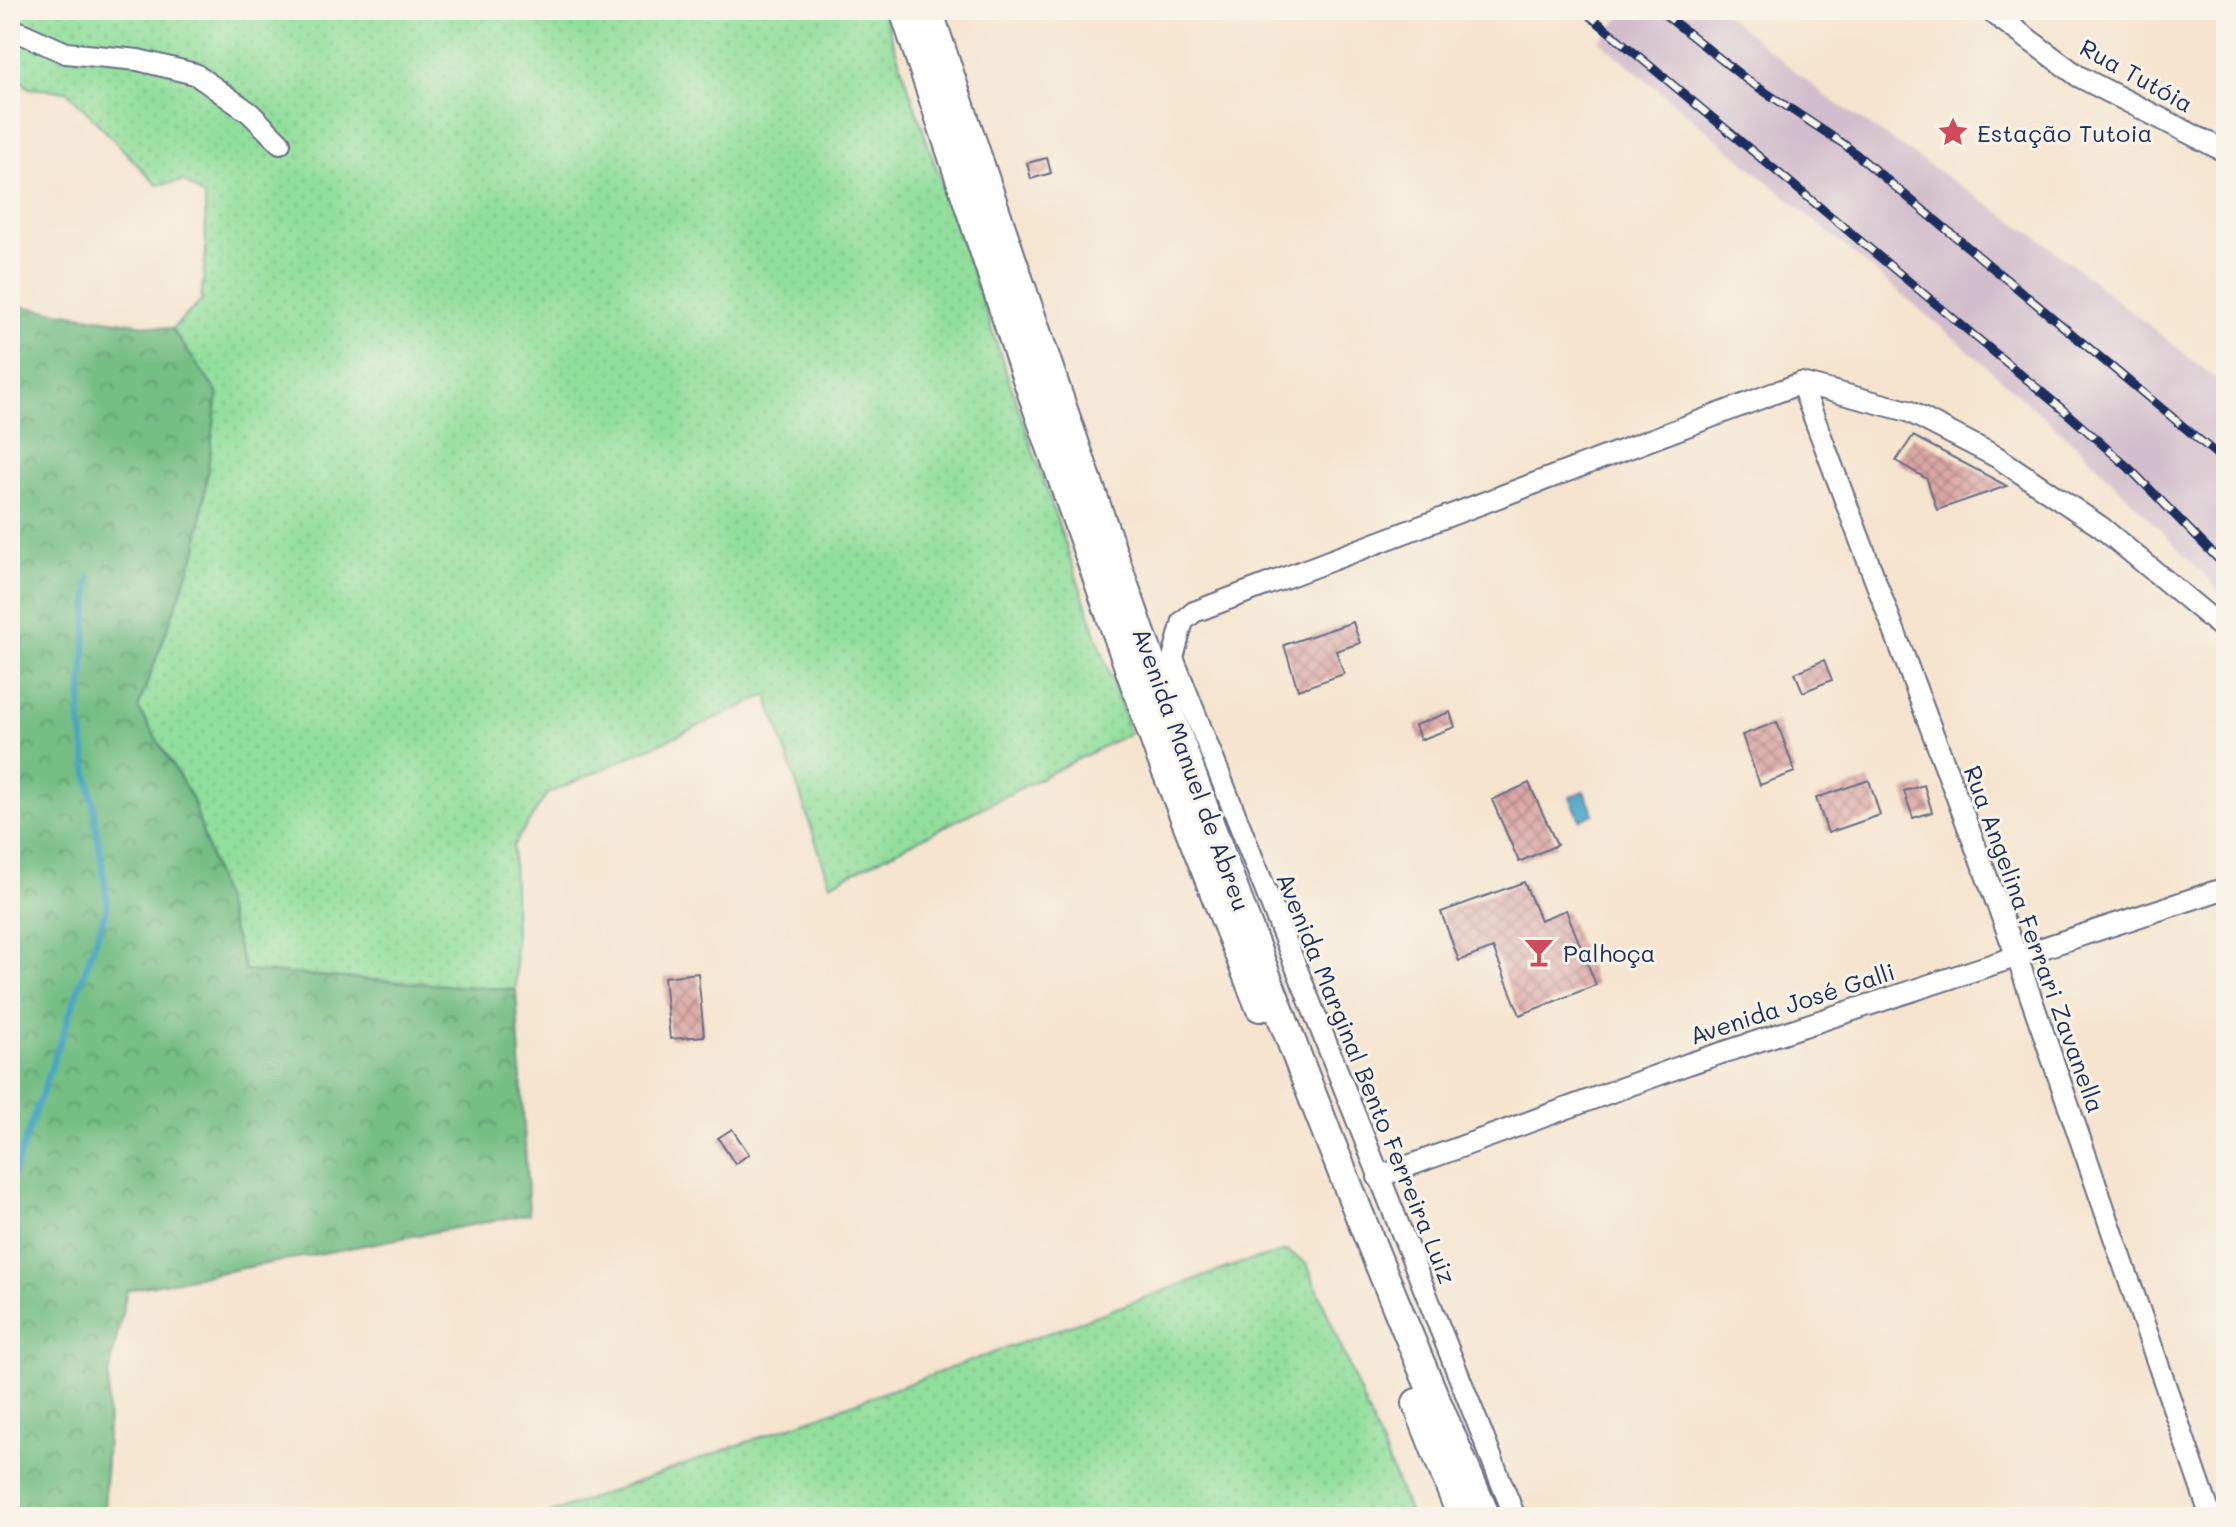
<svg xmlns="http://www.w3.org/2000/svg" width="2236" height="1527" font-family="Mali,sans-serif">
<defs>
<pattern id="grass-dots" width="8" height="8" patternUnits="userSpaceOnUse" patternTransform="scale(2)"><rect width="8" height="8" fill="#92df9c"/><path d="M2 2h.1M6 6h.1" fill="none" stroke="#7dc089" stroke-width="1.8" stroke-linecap="round"/></pattern>
<pattern id="forest-crowns" width="20" height="18" patternUnits="userSpaceOnUse" patternTransform="scale(2)"><rect width="20" height="18" fill="#75be84"/><path d="M2 6a3 3 0 1 1 6 0M12 15a3 3 0 1 1 6 0" fill="none" stroke="#5f9b6f"/></pattern>
<pattern id="water-ripples" width="26" height="14" patternUnits="userSpaceOnUse" patternTransform="scale(2)"><rect width="26" height="14" fill="#47a5c6"/><path d="M2 4q2-2 4 0t4 0M15 11q2-2 4 0t4 0" fill="none" stroke="#3a87a4"/></pattern>
<pattern id="building-cross-hatch" width="8" height="8" patternUnits="userSpaceOnUse" patternTransform="scale(2)"><rect width="8" height="8" fill="#dba7a4"/><path d="M0 0l8 8M0 8l8-8" fill="none" stroke="#b18889"/></pattern>
</defs>
<rect width="100%" height="100%" fill="#f7f3e8"/>
<filter id="ink" filterUnits="userSpaceOnUse"><feTurbulence type="fractalNoise" baseFrequency=".0125" numOctaves="2"/><feDisplacementMap in="SourceGraphic" scale="16" xChannelSelector="R" yChannelSelector="G"/><feConvolveMatrix kernelMatrix="1 2 1 2 8 2 1 2 1" color-interpolation-filters="sRGB"/></filter>
<filter id="wash" filterUnits="userSpaceOnUse"><feTurbulence type="fractalNoise" baseFrequency=".006" numOctaves="4" result="noise"/><feDisplacementMap in="SourceGraphic" scale="32" xChannelSelector="R" yChannelSelector="G"/><feGaussianBlur stdDeviation="1.8" result="paint"/><feColorMatrix in="noise" values="0 0 0 0 0 0 0 0 0 0 0 0 0 0 0 0 0 1.4 0 .05"/><feComposite in="paint" operator="in"/></filter>
<g filter="url(#wash)">
<rect width="100%" height="100%" fill="#f5e4ce"/>
<path fill="#d1bdcb" d="M1627,10H1720L1827,97L2043,241L2226,387V597L2087,455L1960,343L1600,41Z"/>
<path fill="url(#grass-dots)" stroke="#56877d" stroke-width="2" d="M10,10H882L1130,733L830,884L767,695L547,794L513,846L516,990L245,971L192,798L138,708L197,548L218,395L172,329L201,301L206,249L205,197L184,181L157,185L67,91L29,88L10,70Z
M1287,1251L1307,1264L1411,1517H540L1238,1264Z"/>
<path fill="url(#forest-crowns)" stroke="#487671" stroke-width="2" d="M17,306L172,329L218,394L197,548L138,708L192,798L245,971L516,990L529,1214L127,1290L109,1374L104,1517H10V325Z"/>
<path fill="url(#water-ripples)" stroke="#316a92" stroke-width="2" d="M1584,791L1594,814L1580,820L1570,797Z"/>
<g fill="none" stroke-linecap="round" stroke-linejoin="round">
<path stroke="#47a5c6" stroke-width="6" d="M10,1184L108,905L80,719L90,577"/>
</g>
<g id="blocks">
<path fill="url(#building-cross-hatch)" d="M1047,158L1051,173L1031,179L1027,163Z
M1913,436L2007,486L1937,510L1927,479L1896,461Z
M1353,622L1360,643L1336,651L1344,674L1298,690L1284,645Z
M1824,660L1832,680L1803,692L1795,673Z
M1450,712L1455,727L1420,740L1415,725Z
M1777,722L1795,772L1760,785L1742,735Z
M1869,780L1880,815L1828,833L1816,798Z
M1529,783L1557,845L1519,862L1492,800Z
M1924,785L1932,812L1913,818L1904,791Z
M1524,882L1540,920L1566,910L1596,985L1520,1015L1493,948L1459,961L1441,912Z
M698,973L704,1036L670,1039L664,977Z
M732,1129L749,1154L735,1164L718,1138Z"/>
</g>
</g>
<g filter="url(#ink)">
<use href="#blocks" fill-opacity="0" stroke="#676e85" stroke-width="2"/>
<g fill="none" stroke-linecap="round" stroke-linejoin="round">
<g stroke="#676e85" stroke-width="24">
<path id="minor" d="M1989,10L2078,76L2226,152
M10,28L66,53L138,60L195,74L250,113L280,143
M1801,383L2017,957L2211,1517
M1801,383L1908,411L1997,457L2101,527L2226,631
M1378,1177L1688,1064L2226,888
M1515,1517L1173,658L1183,621L1194,612L1801,383"/>
</g>
<g stroke="#676e85" stroke-width="32">
<path id="secondary" d="M904,10L1025,373L1159,752L1260,1007
M928,10C1097,518 1271,1026 1486,1517
M1417,1403L1462,1517"/>
</g>
<use href="#minor" stroke="#fff" stroke-width="20"/>
<use href="#secondary" stroke="#fff" stroke-width="28"/>
<g stroke="#1b2f5e" stroke-width="9">
<path id="rail" d="M1583,10L2061,408L2129,468L2226,567
M1659,10L1747,80L1845,145L2226,462"/>
</g>
<use href="#rail" stroke="#f7f3e8" stroke-width="6" stroke-dasharray="18" stroke-linecap="butt"/>
</g>
</g>
<defs>
<g id="sight-bare" transform="scale(2.4)"><path d="M0-6L1.8-2.2L6-1.7L2.9 1.2L3.7 5.4L0 3.3L-3.7 5.4L-2.9 1.2L-6-1.7L-1.8-2.2Z" fill="#d1495b" stroke="#f7f3e8" stroke-width="2.5" paint-order="stroke"/></g>
<g id="bar-bare" transform="scale(2.4)"><path d="M-6-5H6L.8 .8V4.5H3.5V6h-7V4.5H-.8V.8Z" fill="#d1495b" stroke="#f7f3e8" stroke-width="2.5" paint-order="stroke"/></g>
</defs>
<g fill-rule="evenodd">
<use href="#sight-bare" x="1953" y="132"/>
<use href="#bar-bare" x="1539" y="952"/>
</g>
<g text-anchor="middle" dominant-baseline="central" stroke-width="6" stroke-linejoin="round" paint-order="stroke">
<g font-size="24" fill="#1b2f5e" stroke="#f7f3e8">
<text transform="translate(2137 75) rotate(29)">Rua Tutóia</text>
<text transform="translate(1192 769) rotate(70)">Avenida Manuel de Abreu</text>
<text transform="translate(2035 939) rotate(70)">Rua Angelina Ferrari Zavanella</text>
<text transform="translate(1792 1003) rotate(-18)">Avenida José Galli</text>
<text transform="translate(1367 1078) rotate(68)">Avenida Marginal Bento Ferreira Luiz</text>
</g>
<g font-size="24" fill="#1b2f5e" stroke="#f7f3e8" text-anchor="start">
<text x="1977" y="132">Estação Tutoia</text>
<text x="1563" y="952">Palhoça</text>
</g>
</g>
<rect width="2236" height="1527" fill="none" stroke="#f7f3e8" stroke-width="40"/>
</svg>
